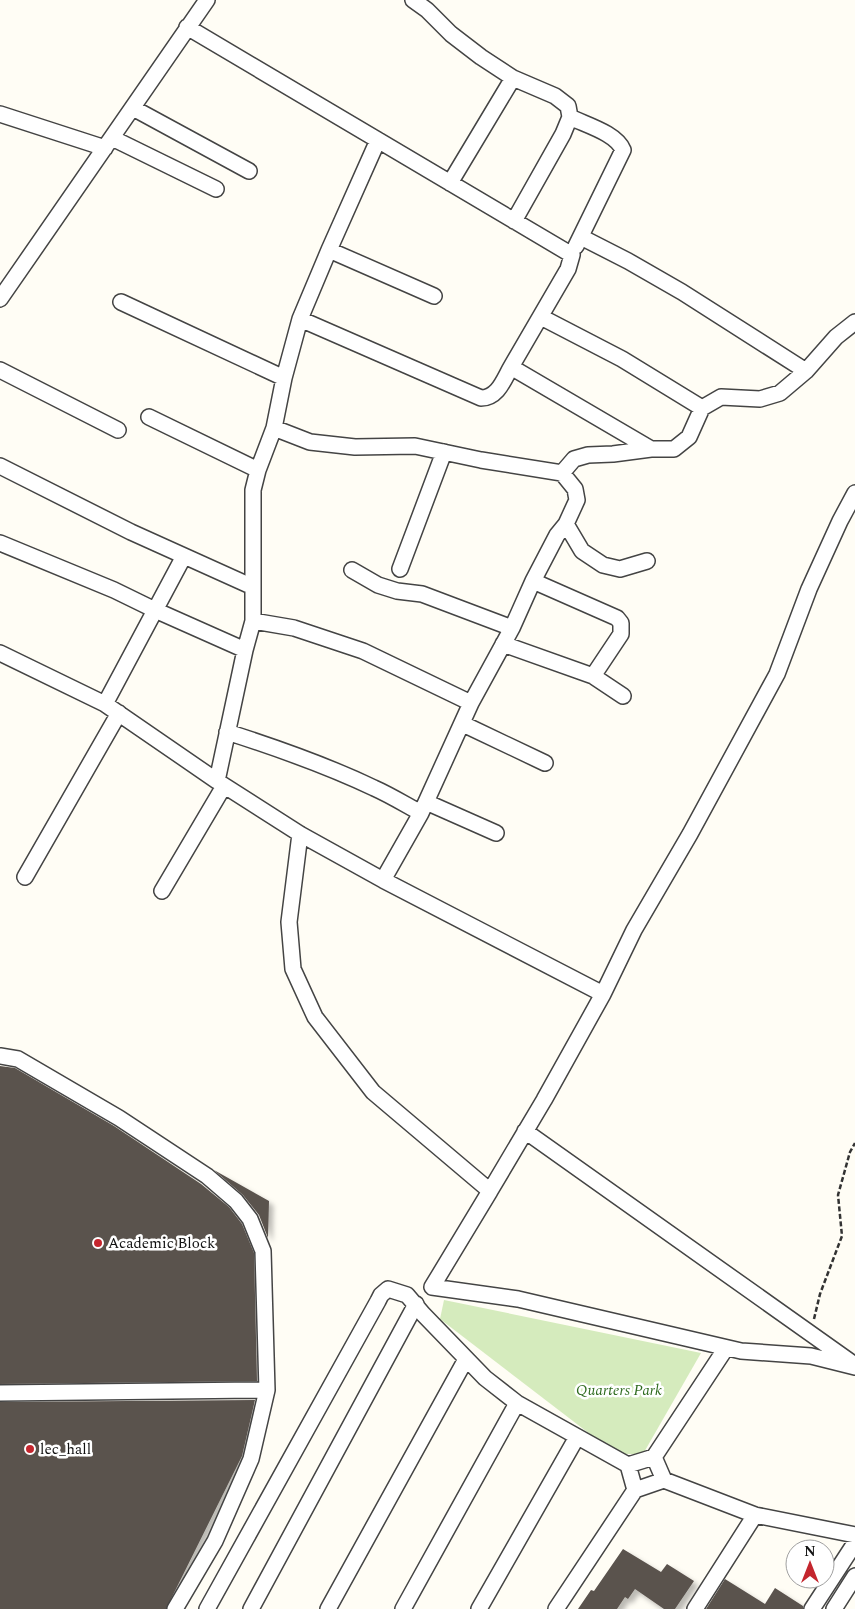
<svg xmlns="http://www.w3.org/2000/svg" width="855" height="1609" font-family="Spectral,serif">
<defs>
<filter id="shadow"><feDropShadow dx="4.5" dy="4.5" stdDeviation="2.5" flood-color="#0004"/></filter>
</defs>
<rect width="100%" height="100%" fill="#fffdf5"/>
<path fill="#d5ebbd" d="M444,1300L701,1353L643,1454H616L440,1319Z"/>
<path fill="#5a524d" filter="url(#shadow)" d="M0,1066L15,1068L114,1126L201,1184L229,1207L242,1224L254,1253L257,1381L0,1384Z
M214,1170L269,1201L268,1238L259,1215L243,1195Z
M255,1400L242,1456L166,1609H0V1402Z
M623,1549L661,1572L667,1564L694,1581L675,1609H664L635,1589L628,1599L625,1597L617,1609H578L591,1590L594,1591Z
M725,1579L765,1604L775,1588L803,1606V1609H706Z"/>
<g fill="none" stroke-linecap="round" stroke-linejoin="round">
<g stroke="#444" stroke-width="18">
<path id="minor" d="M413,0L427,10L451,34L481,57L513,78L555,96L568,106L570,117L563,134L514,221
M187,27L572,255L568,269L511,367L651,449
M133,108L249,171
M0,114L105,148
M570,117C586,125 616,133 623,150L576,246
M112,138L216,189
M450,183L513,78
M581,237L628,261L682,292L806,371
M329,250L434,296
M0,299L207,0
M121,302L284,378
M541,317L622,359L702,408
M300,319L481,398C498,398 504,379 511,367
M0,370L118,430
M149,417L258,470
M274,428L310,442L355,447L415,446L481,460L562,473L574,459L588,455L613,454L651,449H674L689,437L702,408L721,397L760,399L780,393L806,371L836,337L855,322
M0,466L131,532L253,587
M566,524L582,551L603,565L620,569L647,561
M0,543L114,590L155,610L245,650
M400,569L444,452
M352,570L378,585L397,591L422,594L512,628
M533,581L617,618L621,623V634L593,676
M253,621L294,628L363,651L471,703
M503,644L593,676L623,696
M0,653L105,704L217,781L300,834L383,880L603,994
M105,704L184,556
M463,724L545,763
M227,732C277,748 326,765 374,788C390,795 406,805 421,813
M217,781L245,650L253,621V490L258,470L274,428L284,378L300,319L329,250L378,140
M426,802L496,833
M300,834L289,922L293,969L315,1017L373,1092L490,1191L432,1287L518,1299L741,1351L811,1356L855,1367
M25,877L119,713
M383,880L421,813L471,703L512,628L533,581L557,535L566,524L577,500L575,489L562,473
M162,891L224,786
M0,1056L18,1059L119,1118L207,1176L236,1201L250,1219L263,1251L267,1390L251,1459L215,1541L175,1609
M525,1131L852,1363
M490,1191L544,1100L603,994L634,930L690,834L777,674L809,589L840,521L855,493
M0,1393L267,1390
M654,1457L726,1348
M664,1480L755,1515L855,1535
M207,1609L378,1301L381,1295L388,1289L407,1295L423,1314L485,1378L517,1403L628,1465L635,1490
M251,1609L416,1304
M328,1609L466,1359
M403,1609L517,1403
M479,1609L577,1437
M556,1609L635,1490L664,1480L654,1457L628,1465
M695,1609L755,1515
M812,1609L855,1543
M834,1609L855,1576"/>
</g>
<path stroke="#333" stroke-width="2.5" stroke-dasharray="5 2.5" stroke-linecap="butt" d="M814,1319L820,1294L842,1236L838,1195L850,1152L855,1143"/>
<use href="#minor" stroke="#fff" stroke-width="15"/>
</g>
<g fill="#c4262e" stroke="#fff" stroke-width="2">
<circle cx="98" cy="1243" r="5"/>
<circle cx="30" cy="1449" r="5"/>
</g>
<g text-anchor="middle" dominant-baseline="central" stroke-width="5" stroke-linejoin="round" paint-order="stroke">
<g font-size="15" fill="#111" stroke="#fff" text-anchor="start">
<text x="108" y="1243">Academic Block</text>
<text x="40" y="1449">lec_hall</text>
</g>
<g font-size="15" font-style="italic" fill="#2f6b1f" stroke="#fff">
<text x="619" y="1390">Quarters Park</text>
</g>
</g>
<g transform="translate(810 1564)"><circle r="24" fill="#ffffff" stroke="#a0a0a0"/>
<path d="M0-4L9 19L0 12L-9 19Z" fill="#c4262e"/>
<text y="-8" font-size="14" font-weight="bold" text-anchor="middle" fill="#111111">N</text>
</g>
</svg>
